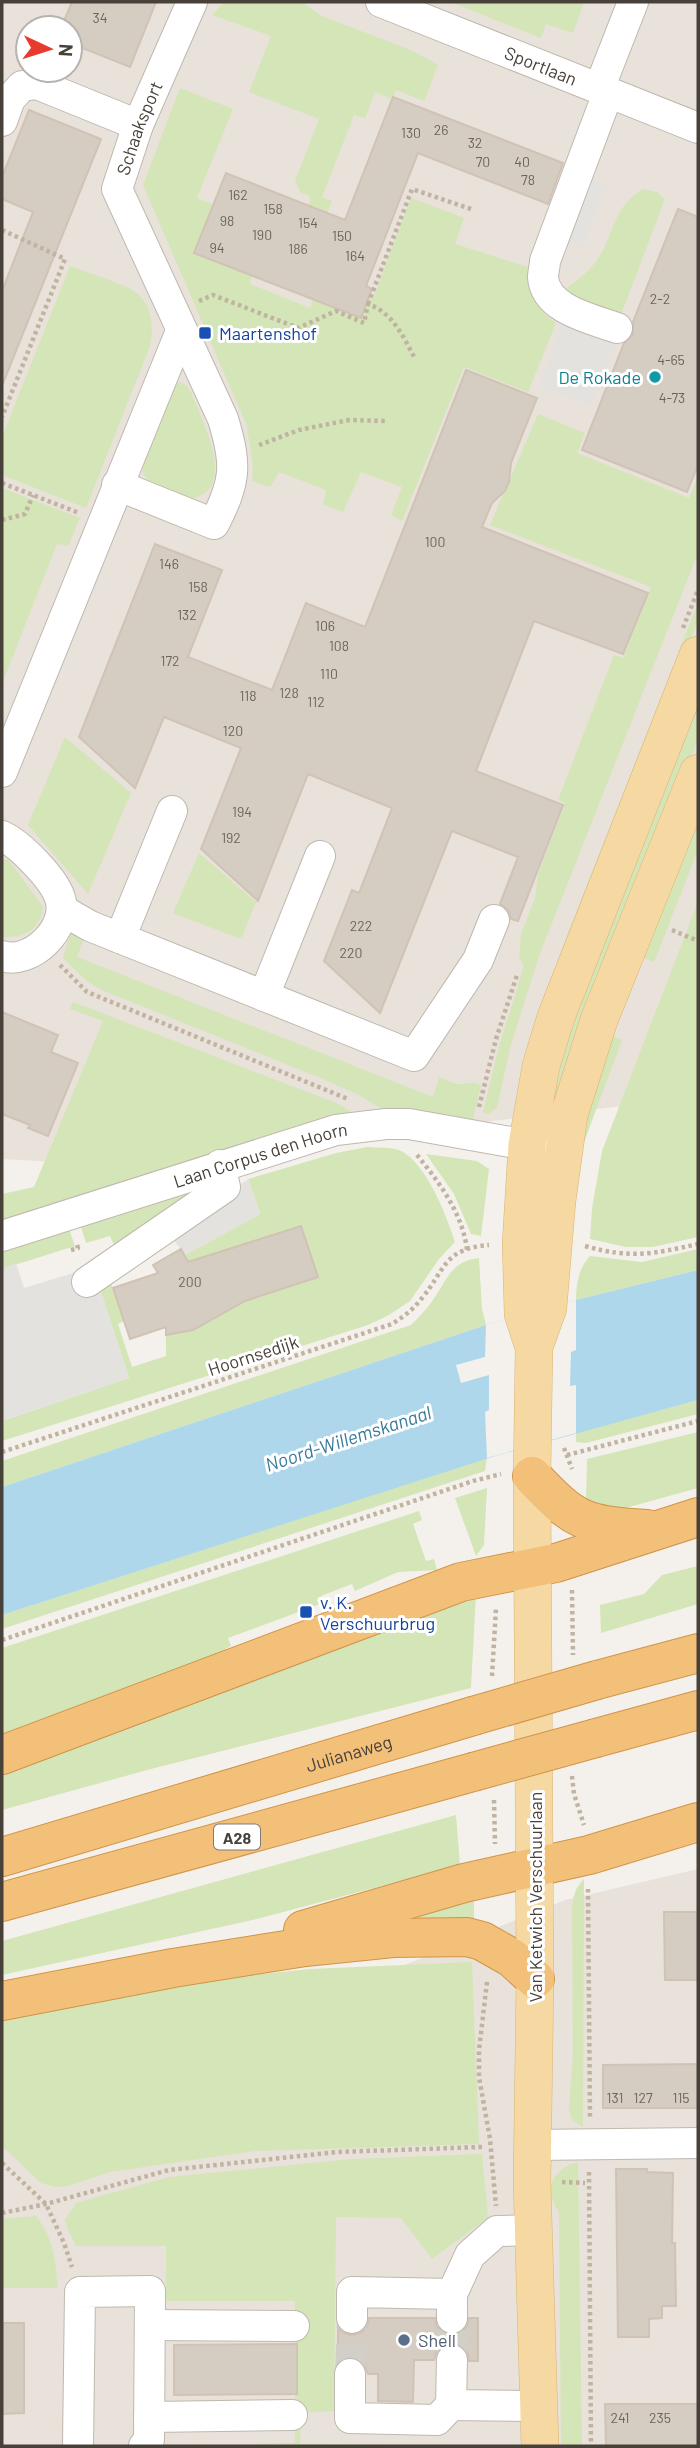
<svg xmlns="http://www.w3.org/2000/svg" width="700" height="2448" font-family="Barlow,sans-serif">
<rect width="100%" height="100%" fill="#f4f1ec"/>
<path fill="#e8e2da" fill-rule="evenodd" d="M2,2H698V1207L686,1099L108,1165L2,1159ZM28,28H70V70H28Z
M698,1869V2446H2V2127L565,1900Z"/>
<path fill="#d4e5b8" d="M224,2H301L322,16L413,51L438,65L424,101L396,90L392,99L375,92L365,118L354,115L322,197L332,201L308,262L289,254L310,202L309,195L301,193L295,181L319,119L249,92L271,36L212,15Z
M450,2H584L573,33L546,24L541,38Z
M180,88L233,109L197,198L214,205L202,255L252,276L250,284L310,308L317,292L339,287L373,299L411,198L464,218L455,244L534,269C530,294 536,308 556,323L528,392L464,367L402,521L391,515L402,487L361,472L343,512L323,504L326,490L279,472L270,487L252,481L253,469L247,426L143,185Z
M643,189L657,192L665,199L619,320L563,291C578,280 593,269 602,252C615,227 616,205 643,189Z
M70,266C85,272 129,285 138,294C152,306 154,329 150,346L86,508L2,475V437Z
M181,382L187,386L192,394C202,422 239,489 191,499L150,483L143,474V464L176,383Z
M538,414L585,433L577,453L689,498L698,477V553L539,956L510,1048L497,1108L488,1114L483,1112L498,1050L524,966L519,958L521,934L535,898L538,875L565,803L558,800L614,655L623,658L651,587L490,525Z
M2,488L80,518L68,546L57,544L2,684Z
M698,603V621L530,1041L566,938Z
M698,693V739L586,1024L554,1119L546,1117L560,1052Z
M65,737L131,793L88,894L28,825Z
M698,809V850L654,962L640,956Z
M199,853L256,902L242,937L238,938L173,913Z
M8,859L43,907C41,929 23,939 2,937V861Z
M698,902V1237L653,1247H626L590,1239L592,1208L602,1151Z
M71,931L84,938L77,957L433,1097L439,1077C445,1079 451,1083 457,1084C466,1085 471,1080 481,1085L473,1119L471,1121L405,1110L382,1109L357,1094L318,1077L104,991L88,982L63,958Z
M73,1002L336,1103L351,1111L2,1220V1194L34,1187L103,1021L70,1009Z
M609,1034L622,1040L583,1145L592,1087Z
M367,1147C376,1148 391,1147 399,1150C426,1161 447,1217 455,1242L439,1259L410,1301L389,1315L368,1325L2,1441V1421L129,1378L99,1286L109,1278L124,1321L118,1324L132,1367L166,1356V1335L193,1330L245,1301L318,1277L301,1226L189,1262L185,1255L260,1214L248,1179L336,1153Z
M426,1154L477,1161L489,1169L481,1236L471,1234L454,1194Z
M201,1187L117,1252L110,1236L86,1243L80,1224Z
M69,1229L75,1246L2,1269V1251Z
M698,1249V1270L576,1300C576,1285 579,1267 590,1256L642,1262Z
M479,1258L482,1309L486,1325L2,1487V1461L411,1325C419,1317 426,1310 433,1300C447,1280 451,1261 479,1258Z
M698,1400V1414L586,1443L576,1442V1433Z
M698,1432V1488L622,1509L605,1510L586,1500L587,1459Z
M487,1458L485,1471L2,1629V1615Z
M487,1488L484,1545L476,1556L455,1498Z
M419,1511L422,1520L413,1524L426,1561L434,1559L437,1570L398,1572L355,1591L352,1584L321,1596L323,1603L228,1638L231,1646L166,1683L2,1746V1648Z
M698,1566V1604L601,1633L600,1605L644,1594L662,1575Z
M476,1594L471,1688L151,1769L2,1810V1767Z
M456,1815L460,1865L257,1919L2,1975V1941Z
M584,1879L583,2127L572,2120L569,2107L573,2056L572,1910C573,1897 574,1889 584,1879Z
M474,1897V1925L337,1933Z
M472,1962L479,2144L255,2151L110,2172L68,2186L55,2187L41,2183L2,2146V2016L222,1978L310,1969Z
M482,2154L488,2218L432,2259L401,2218L336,2217L334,2411L301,2413L300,2444L485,2446H257V2444L295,2443V2301H166V2246H76L68,2230L65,2220L76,2203L169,2177L352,2159Z
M578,2162L582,2446H561L559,2212C543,2189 551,2170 578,2162Z
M36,2216C54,2239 55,2259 58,2288H2V2219Z"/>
<path fill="#e4e2df" d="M589,177L607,184L583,247L566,241Z
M562,320L616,340L592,406L539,386Z
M248,1179L260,1214L185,1255L170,1235Z
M16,1263L24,1288L93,1267L129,1378L2,1421V1269Z"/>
<path fill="#aed7eb" d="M698,1270V1400L495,1456L2,1615V1487L486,1325L576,1300Z"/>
<path fill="#f4f1ec" d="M576,1300V1350L571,1352L570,1386L576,1385V1433L487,1458L485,1412L489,1410V1375L461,1383L456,1365L485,1357L486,1325Z"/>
<path fill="#d5ccc2" stroke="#d0c3b6" stroke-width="2" d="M72,2H156L130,67L70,43V28H61Z
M393,97L563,163L548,204L418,153L366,286L372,289L361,318L194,253L226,173L345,220Z
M29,110L101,139L2,386V291L33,212L2,199V177Z
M678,209L698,217V465L687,492L582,450L624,343L633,334V322Z
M466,370L537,398L511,463L509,482L505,491L492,503L482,527L648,593L623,654L534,621L476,771L563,805L518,921L511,919L508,910L500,904L518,857L452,831L380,1013L324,961L352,890L359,893L392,808L308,774L258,901L201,849L241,748L164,717L135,788L79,737L155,544L222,570L188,657L272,690L306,603L365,627Z
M2,1012L58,1035L51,1052L78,1063L48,1136L28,1128L30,1125L2,1114Z
M301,1226L318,1277L245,1301L193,1330L166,1335V1327L130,1339L113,1288L158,1273L153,1265L181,1249L188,1262Z
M664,1912H698V1980H665Z
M698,2064V2108H603V2065Z
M616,2169H647V2172L673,2173L672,2243H675L676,2306H662V2318L649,2319V2337H618Z
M369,2318H435L437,2327L444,2333L451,2335L461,2333L467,2326L469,2318H478V2361H469L467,2351L460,2345L453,2343L444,2344L437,2350L434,2360H414L413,2402L378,2401V2374H368L365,2365L358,2359L349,2357L338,2362V2328L344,2333L351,2335L360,2333L367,2327Z
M2,2323H24V2413L2,2414Z
M297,2344V2394L174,2395V2345Z
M605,2404H698V2446H606Z"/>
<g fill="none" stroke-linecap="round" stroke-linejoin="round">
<path stroke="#d2cec8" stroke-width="30" stroke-dasharray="30 15" stroke-linecap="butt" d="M452,2360V2318
M350,2374L352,2318"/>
<g stroke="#bfb8af" stroke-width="32">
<g id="minor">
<path id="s1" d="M381,2L698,128"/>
<path d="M599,89L633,2"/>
<path d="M608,93L545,261C545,266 543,272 543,277C545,310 593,319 617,328"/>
<path d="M2,121L10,99L22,86L37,84L138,125"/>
<path id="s2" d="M117,485L214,524C236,481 237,465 223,419L117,189L138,125L192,2"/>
<path d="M2,772L181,331"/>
<path d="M2,836C20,844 54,879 60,898C70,927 31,966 2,956"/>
<path d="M62,910L90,926L414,1056L478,960L494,920"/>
<path d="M120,938L172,811"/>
<path d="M264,996L320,856"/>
<path id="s3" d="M2,1236L336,1130L386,1124H409L550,1149"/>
<path d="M87,1282L225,1187L220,1165"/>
<path d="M534,2145L698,2143"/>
<path d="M352,2318V2292L452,2294"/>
<path d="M452,2318V2294L470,2255L497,2231L533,2230"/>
<path d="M150,2325L294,2326"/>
<path d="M452,2360L451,2405L540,2406"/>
<path d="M350,2374V2418L437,2420L451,2405"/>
<path d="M149,2417L292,2415"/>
<path d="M78,2446L80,2292L150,2291L149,2440L144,2446"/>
</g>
</g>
<g stroke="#dbb373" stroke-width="38">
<path id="major" d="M534,1347L548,1308L557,1201L569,1115L599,1020L698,773
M540,2446L532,2182L535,1979L532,1476L534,1348L523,1314L521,1244L527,1145L541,1066L556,1017L698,655"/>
</g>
<g stroke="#d19449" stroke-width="40">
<g id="highway">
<path d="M532,1476C575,1522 584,1525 647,1529"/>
<path d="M597,1680L698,1653"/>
<path d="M596,1738L698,1710"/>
<path d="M2,1755L461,1582L556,1563L698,1517"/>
<path id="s4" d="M2,1857L473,1716"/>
<path d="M2,1902L473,1772"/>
<path d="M303,1930L464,1883L589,1855L698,1822"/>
<path d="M2,2001L173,1968L305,1947L393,1938L467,1937L482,1941L512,1958L535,1979"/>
</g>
</g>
<path stroke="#c0b3a1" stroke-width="4.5" stroke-dasharray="3.5 3.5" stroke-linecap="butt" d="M2,230L65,259L2,417
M199,301L213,295L298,328L336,311L364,323L368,304C392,312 404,337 415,359
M368,304L412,189L471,209
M259,445L299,430L349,420L387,421
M2,483L79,513
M2,520L25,514L33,495
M683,628L698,590
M672,930L698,941
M60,965L87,992L348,1099
M479,1107L496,1039L517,975
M417,1155C439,1182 463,1214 467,1250
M585,1246C631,1259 653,1254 698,1244
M71,1250L78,1248L76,1242
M564,1448L572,1469
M2,1452L392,1324C403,1317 414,1309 422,1298C446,1269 443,1249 489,1245
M567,1455L698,1421
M572,1590L573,1655
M2,1640L473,1481L501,1474
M492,1676L496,1608
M572,1776L574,1794L584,1825
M494,1800L495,1844
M588,1889L590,2118
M487,1982L479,2050V2077L490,2139L496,2206
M2,2163L46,2204L64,2243L72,2267
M589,2172L591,2446
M562,2182L585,2183
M2,2213L46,2204L169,2170L337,2152L482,2147"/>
<use href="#minor" stroke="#fff" stroke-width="30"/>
<use href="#major" stroke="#f6d8a3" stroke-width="37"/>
<use href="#highway" stroke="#f2c079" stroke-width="38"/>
<g stroke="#d19449" stroke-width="40" stroke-linecap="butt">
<path id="highway-bridge" d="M473,1716L597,1680
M473,1772L596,1738"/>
</g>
<use href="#highway-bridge" stroke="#f2c079" stroke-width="38"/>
</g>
<g fill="#1a4fb4" stroke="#fff" stroke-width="2.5">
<rect x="198" y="326" width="14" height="14" rx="3.5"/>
<rect x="299" y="1605" width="14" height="14" rx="3.5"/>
</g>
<circle fill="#0f9aa8" stroke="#fff" stroke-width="2.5" cx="655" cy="377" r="7"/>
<circle fill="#5c6f8a" stroke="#fff" stroke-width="2.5" cx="404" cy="2340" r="7"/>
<g text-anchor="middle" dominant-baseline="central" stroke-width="6" stroke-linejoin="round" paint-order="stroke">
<g font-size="14" fill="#6b645c">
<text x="100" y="17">34</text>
<text x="441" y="129">26</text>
<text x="411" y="132">130</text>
<text x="475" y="142">32</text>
<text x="483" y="161">70</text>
<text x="522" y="161">40</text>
<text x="528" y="179">78</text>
<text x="238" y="194">162</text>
<text x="273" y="208">158</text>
<text x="227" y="220">98</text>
<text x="308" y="222">154</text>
<text x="262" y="234">190</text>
<text x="342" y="235">150</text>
<text x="217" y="247">94</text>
<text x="298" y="248">186</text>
<text x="355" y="255">164</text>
<text x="660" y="298">2-2</text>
<text x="671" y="359">4-65</text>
<text x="672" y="397">4-73</text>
<text x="435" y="541">100</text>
<text x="169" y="563">146</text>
<text x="198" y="586">158</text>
<text x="187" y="614">132</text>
<text x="325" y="625">106</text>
<text x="339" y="645">108</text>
<text x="170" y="660">172</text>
<text x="329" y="673">110</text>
<text x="289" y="692">128</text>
<text x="248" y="695">118</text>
<text x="316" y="701">112</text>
<text x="233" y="730">120</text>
<text x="242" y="811">194</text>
<text x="231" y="837">192</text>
<text x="361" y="925">222</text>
<text x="351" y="952">220</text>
<text x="190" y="1281">200</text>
<text x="615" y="2097">131</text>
<text x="643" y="2097">127</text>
<text x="681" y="2097">115</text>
<text x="620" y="2417">241</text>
<text x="660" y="2417">235</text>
</g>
<rect fill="#fff" stroke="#7f7a75" stroke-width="2" x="214" y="1824.5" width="46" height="25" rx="5"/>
<g font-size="16" font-weight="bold" fill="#48413a">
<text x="237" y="1837">A28</text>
</g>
<g font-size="18" fill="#48413a" stroke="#fff">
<text stroke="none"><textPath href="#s1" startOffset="172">Sportlaan</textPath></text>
<text stroke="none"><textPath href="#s2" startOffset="532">Schaaksport</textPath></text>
<text stroke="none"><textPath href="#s3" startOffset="271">Laan Corpus den Hoorn</textPath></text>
<text transform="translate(253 1355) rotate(-18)">Hoornsedijk</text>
<text stroke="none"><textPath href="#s4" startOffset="362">Julianaweg</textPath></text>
<text transform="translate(535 1897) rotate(-90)">Van Ketwich Verschuurlaan</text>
</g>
<g font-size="18" fill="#164399" stroke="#fff" text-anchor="start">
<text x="219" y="333">Maartenshof</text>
<text x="320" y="1602">v. K.<tspan x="320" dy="21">Verschuurbrug</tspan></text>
</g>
<g font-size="18" fill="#0d838f" stroke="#fff" text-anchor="end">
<text x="641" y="377">De Rokade</text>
</g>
<g font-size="18" fill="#4e5e75" stroke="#fff" text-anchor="start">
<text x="418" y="2340">Shell</text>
</g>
<g font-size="19" font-style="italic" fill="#377a9c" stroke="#fff">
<text transform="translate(348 1438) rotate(-18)">Noord-Willemskanaal</text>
</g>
</g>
<rect width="700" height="2448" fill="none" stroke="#48413a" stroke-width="7"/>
<g transform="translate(49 49) rotate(94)"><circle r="33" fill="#ffffff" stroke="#b6b3b0" stroke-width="2"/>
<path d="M0-5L12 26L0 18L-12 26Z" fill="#e83b2f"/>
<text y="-10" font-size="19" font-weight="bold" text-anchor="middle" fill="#48413a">N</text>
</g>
</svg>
